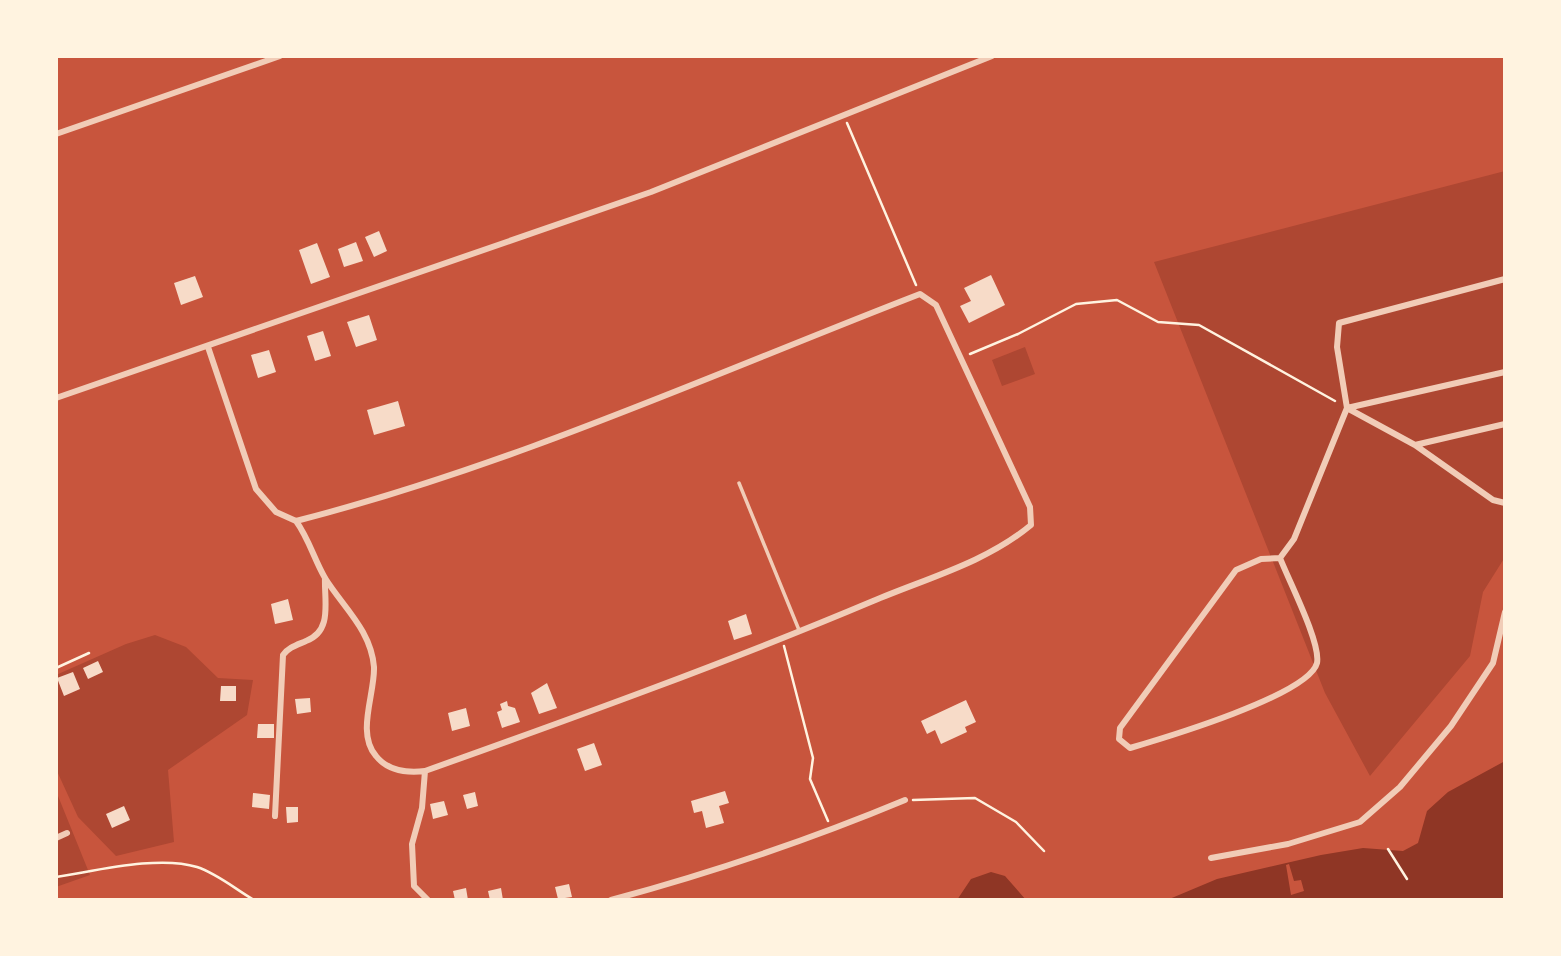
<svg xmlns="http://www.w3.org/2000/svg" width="1561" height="956" font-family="Rubik,sans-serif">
<rect width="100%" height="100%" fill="#c8553d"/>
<path fill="#ae4732" d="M1505,171V557L1483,592L1470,656L1370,776L1325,693L1154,262Z
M1025,347L1035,374L1002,386L992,360Z
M155,635L186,647L218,678L253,680L247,715L168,770L174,842L116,856L78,817L56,769V675L126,644Z
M56,791L90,875L56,887Z"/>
<path fill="#8f3625" d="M1505,761V900H1167L1217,879L1321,855L1363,848L1403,851L1418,843L1427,811L1448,792Z
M991,872L1005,876L1026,900H957L971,879Z"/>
<path fill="#c8553d" d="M1289,864L1294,881L1301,880L1304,891L1291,895L1286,865Z"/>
<path fill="#f7dbc8" d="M379,231L387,251L374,257L365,237Z
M356,242L363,261L344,267L338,249Z
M317,243L330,277L311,284L299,250Z
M991,275L1005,305L969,323L960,306L971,301L964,288Z
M195,276L203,297L181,305L174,283Z
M369,315L377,340L356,347L347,322Z
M323,331L331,356L315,361L307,336Z
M269,350L276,372L258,378L251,355Z
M398,401L405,426L374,435L367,410Z
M288,599L293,620L275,624L271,604Z
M746,614L752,634L734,640L728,621Z
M98,661L103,672L88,679L83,668Z
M73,672L80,689L64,696L57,678Z
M547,683L557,708L539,714L531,693Z
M221,686H236V701H220Z
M310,698L311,712L297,714L295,699Z
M966,700L976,722L965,727L967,732L941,744L935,730L927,734L921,721Z
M507,701L508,706L515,708L520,722L502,728L497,712L502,710L500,704Z
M466,708L470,726L452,731L448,713Z
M258,724H274V738H257Z
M594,743L602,765L585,771L577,749Z
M725,791L729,803L719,806L724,823L706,828L702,811L694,813L691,801Z
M475,792L478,806L467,809L463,795Z
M253,793L270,795L269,809L252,807Z
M444,801L448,815L433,819L430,804Z
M124,806L130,820L112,828L106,814Z
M286,807H298V822L287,823Z
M569,884L572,897L558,899L555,887Z
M466,888L468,900H455L453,891Z
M501,888L503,900H490L488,891Z"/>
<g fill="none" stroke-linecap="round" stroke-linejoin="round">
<path stroke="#fff3e0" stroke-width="2.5" d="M847,123L916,285
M970,354L1018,334L1076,304L1117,300L1158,322L1199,325L1335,401
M784,646L813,758L810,779L828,821
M56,668L89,653
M913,800L975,798L1016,822L1044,851
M1388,849L1407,879
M56,877C96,871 158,855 197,867C218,874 235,889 254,900"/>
<path stroke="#f1ccb7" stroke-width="3.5" d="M739,483L799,630"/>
<path stroke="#f1ccb7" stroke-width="6" d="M56,134L280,56
M920,294L936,305L1030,507L1031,525C985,563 927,578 873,601C726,663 576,717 425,771C408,773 388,771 376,756C356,733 375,694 374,667C371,630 343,607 325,578C314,559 309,539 296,521C511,466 713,374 920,294Z
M208,347L256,489L276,512L296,521
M56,398L651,192L992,56
M1347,408L1415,445L1493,500L1505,503
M1347,408L1505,372
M1415,445L1505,424
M1280,558C1289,581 1321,643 1317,663C1309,695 1164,738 1130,748L1119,739L1120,728L1236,570L1261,559L1280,558L1294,539L1347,408L1337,347L1339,323L1505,279
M425,771L422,808L412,844L414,886L428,900
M275,816L283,655C289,647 297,645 306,641C333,631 324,601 325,578
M56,838L67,833
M1211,858L1288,844L1360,822L1400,787L1451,726L1493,663L1505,612
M611,900C711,873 809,840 905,800"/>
</g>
<rect width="1561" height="956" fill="none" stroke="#fff3e0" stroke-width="116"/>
</svg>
